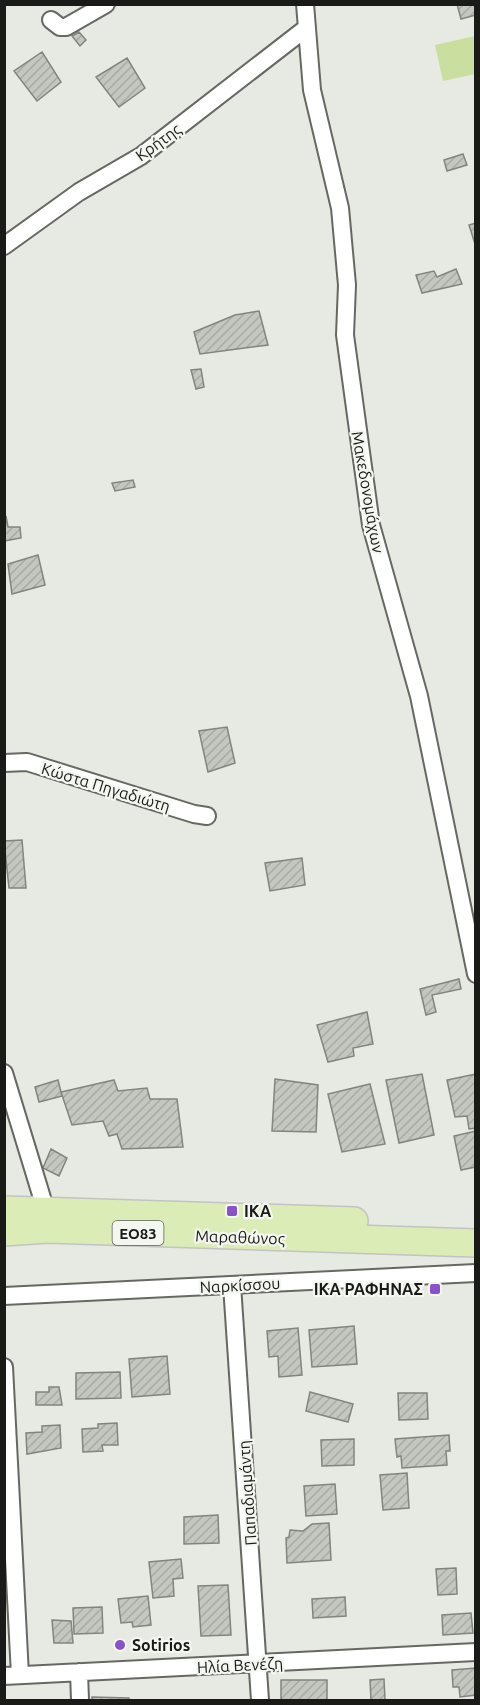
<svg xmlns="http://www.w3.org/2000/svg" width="480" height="1705" font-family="Ubuntu,sans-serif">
<defs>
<pattern id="building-hatch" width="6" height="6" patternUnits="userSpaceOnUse" patternTransform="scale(1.5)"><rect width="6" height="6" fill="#c4c7c0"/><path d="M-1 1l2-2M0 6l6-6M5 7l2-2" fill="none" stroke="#a8aaa4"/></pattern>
</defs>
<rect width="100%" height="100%" fill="#e7e9e3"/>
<path fill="#cadea0" d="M475,36V74L443,81L435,45Z"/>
<path fill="url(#building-hatch)" stroke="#82847e" stroke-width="1.5" d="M457,4H476V15L461,19Z
M79,32L86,40L80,46L72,36Z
M42,52L61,82L37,101L14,71Z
M127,58L145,88L119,107L96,77Z
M463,154L467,165L447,171L444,160Z
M476,223V244H475L469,225Z
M456,269L462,284L422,293L416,275L434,271L437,277Z
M259,311L268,345L200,354L194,332L235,315Z
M201,369L204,387L196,389L191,370Z
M133,480L135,487L115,491L112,483Z
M6,516L8,527H20L21,538L4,541Z
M38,555L45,585L12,594L8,564Z
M227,727L235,763L208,772L199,731Z
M22,840L26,888H9L4,841Z
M302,858L305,885L270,891L265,863Z
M459,979L461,989L432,995L436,1012L426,1015L420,989Z
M367,1012L373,1044L353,1048L354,1056L328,1062L317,1025Z
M422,1074L434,1135L399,1143L386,1080Z
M476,1074V1128L469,1129L467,1116L455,1117L447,1080Z
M275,1079L318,1085L316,1132L272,1131Z
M58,1080L62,1096L39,1102L35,1087Z
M114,1080L118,1091L147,1088L150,1099H177L183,1147L122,1149L117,1134L109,1136L103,1121L72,1125L61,1092Z
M370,1084L385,1144L342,1152L328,1094Z
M476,1131V1167L461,1170L454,1136Z
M51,1149L67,1158L59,1176L43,1168Z
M354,1326L357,1364L312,1367L309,1330Z
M298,1328L302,1375L279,1377L278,1356L269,1357L267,1331Z
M167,1356L170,1394L132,1397L129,1359Z
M120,1372L121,1398L76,1399V1373Z
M49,1387H59L62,1405H36V1392H49Z
M310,1392L353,1404L348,1422L306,1411Z
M398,1393H427L428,1419L399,1420Z
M117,1423L118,1445H102L103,1451L83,1452L82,1429L98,1428V1424Z
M60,1425L61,1448L27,1454L26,1433L42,1432V1426Z
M449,1435L450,1451H446L447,1465L402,1468L401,1456L397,1457L395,1439Z
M354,1439V1465L322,1466L321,1440Z
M407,1473L409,1508L383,1510L380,1475Z
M335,1484L337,1514L306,1516L304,1486Z
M218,1515L219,1543L184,1544V1517Z
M329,1523L331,1560L287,1563L286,1538L289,1537L290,1530L303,1531L312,1524Z
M181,1559L183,1578L173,1579L174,1596L153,1598L149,1562Z
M456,1568L457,1594L438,1595L436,1569Z
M228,1585L231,1635L201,1636L198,1586Z
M148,1596L151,1625L133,1627L132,1622L121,1623L118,1599Z
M345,1597L346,1616L313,1618L312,1599Z
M102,1607L103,1633L74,1634L73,1608Z
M471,1613L473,1633L443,1635L442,1615Z
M52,1620L71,1621L73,1643H54Z
M476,1668V1695L460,1697L459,1687H453L452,1670Z
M384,1679L385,1700H371L370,1680Z
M281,1680H327V1700H281Z
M92,1697L129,1698V1700H92Z"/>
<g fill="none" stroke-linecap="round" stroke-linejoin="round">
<g stroke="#666862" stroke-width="20">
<path id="minor" d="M305,4L312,90L340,208L347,285L345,335L371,525L419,696L476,974
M51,20L60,27H66L106,4
M4,246L79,192L141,156L305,29
M4,763L27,762L194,814L207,816
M4,1073L46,1211
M232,1285L260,1700
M4,1296L476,1273
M4,1367L20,1675
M79,1672L80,1700
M4,1676L476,1652"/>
</g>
<g stroke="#c3c3c3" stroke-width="30">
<path id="primary" d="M4,1210L354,1221
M4,1232L47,1229L476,1243"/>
</g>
<use href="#minor" stroke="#fff" stroke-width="16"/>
<use href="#primary" stroke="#dcecb7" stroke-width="27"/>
</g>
<g fill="#8a52c9" stroke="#f4f6f0" stroke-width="2">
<rect x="226" y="1205" width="12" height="12" rx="3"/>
<rect x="429" y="1283" width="12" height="12" rx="3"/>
<circle cx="120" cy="1645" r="6"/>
</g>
<g text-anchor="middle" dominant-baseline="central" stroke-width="4.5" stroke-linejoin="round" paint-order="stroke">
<rect fill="#f4f6f0" stroke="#5b5c59" stroke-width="1.5" x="112.5" y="1221" width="51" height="24" rx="4.5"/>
<g font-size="15" font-weight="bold" fill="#1a1a18">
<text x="138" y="1233">ΕΟ83</text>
</g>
<g font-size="16" fill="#1a1a18" stroke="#f4f6f0">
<text transform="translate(158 142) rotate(-36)">Κρήτης</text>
<text transform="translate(368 492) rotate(80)">Μακεδονομάχων</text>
<text transform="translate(106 787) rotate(17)">Κώστα Πηγαδιώτη</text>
<text transform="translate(240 1237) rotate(2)">Μαραθώνος</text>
<text transform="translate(240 1285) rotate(-3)">Ναρκίσσου</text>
<text transform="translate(247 1493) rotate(-94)">Παπαδιαμάντη</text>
<text transform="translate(240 1665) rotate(-3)">Ηλία Βενέζη</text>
</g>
<g font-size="16" font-weight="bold" fill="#1a1a18" stroke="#f4f6f0" text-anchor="start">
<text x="244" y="1211">ΙΚΑ</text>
<text x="423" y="1289" text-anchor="end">ΙΚΑ ΡΑΦΗΝΑΣ</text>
<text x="132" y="1645">Sotirios</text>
</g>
</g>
<rect width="480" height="1705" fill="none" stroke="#1a1a18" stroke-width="12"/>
</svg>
